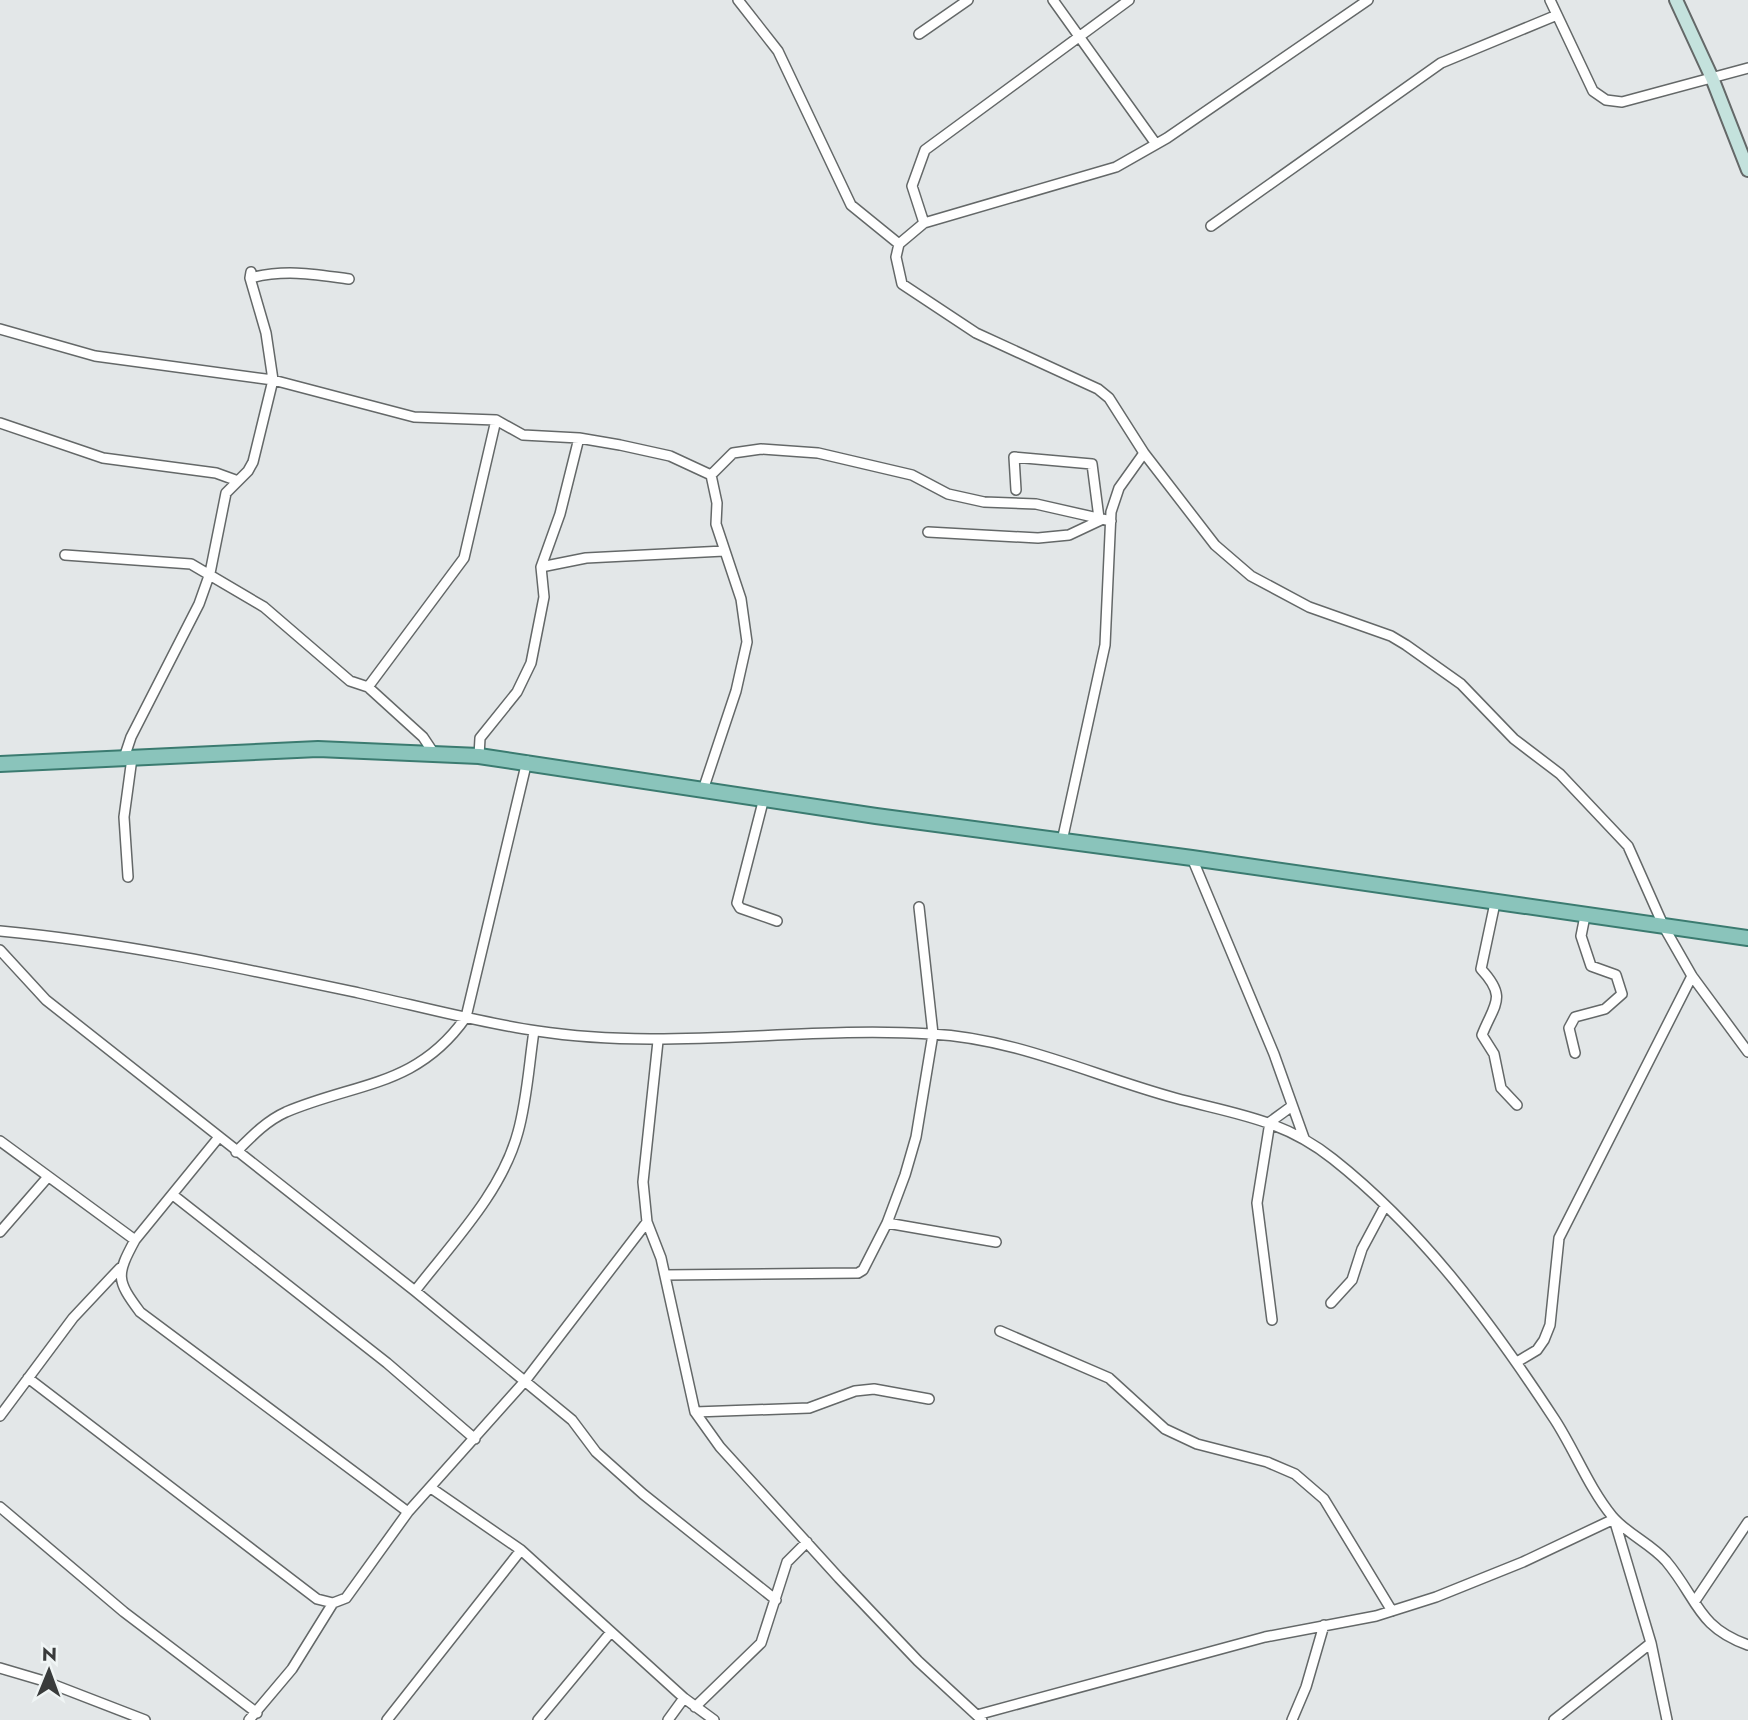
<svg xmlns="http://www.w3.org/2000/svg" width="1748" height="1720" font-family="Jost,sans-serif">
<rect width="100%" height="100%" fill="#e3e7e8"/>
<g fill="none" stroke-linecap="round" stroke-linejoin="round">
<g stroke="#646868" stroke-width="12">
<path id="minor" d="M738,0L778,51L851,205L899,244
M1053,0L1156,144
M1550,0L1593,91L1606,100L1622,102L1748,68
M919,34L968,0
M924,223L912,186L925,150L1129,0
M1211,226L1441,63L1557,15
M250,278C284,269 314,274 349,279
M0,329L95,356L273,380L414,417L496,420L523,435L579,438L620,445L670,456L711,475
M0,423L103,458L216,473L238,481
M1144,453L1215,545L1251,576L1309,607L1391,636L1406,645L1461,684L1514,739L1560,774L1628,846L1664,927L1692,976L1748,1052
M1016,490L1014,457L1092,464L1099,518
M928,532L1038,538L1069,535L1103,519
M65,555L191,564L264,607L350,681L368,687L423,737L433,752
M541,567L586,558L724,551
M368,687L464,558L496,420
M479,756L480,738L517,692L531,663L544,597L541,567L560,514L579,438
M124,758L131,737L199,604L210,573L226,493L248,471L253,462L273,380L266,333L250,278L251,272
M704,787L736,691L747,642L741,599L716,524L717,503L711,475L733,453L761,449L818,453L912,475L948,494L984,502L1036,504L1111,521
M764,798L737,903L740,908L777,921
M1062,841L1105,645L1111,512L1119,488L1144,453L1109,398L1098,389L976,333L902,284L896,257L899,244L924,223L1116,167L1167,138L1368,0
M1192,858L1274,1054L1304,1138
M128,877L124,817L132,758
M1495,903L1481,969C1508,998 1494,1004 1482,1035L1494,1054L1501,1088L1517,1105
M0,931C120,942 241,968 359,993C418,1006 477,1022 537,1031C668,1051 799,1026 931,1034C1015,1038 1094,1076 1175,1098C1235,1114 1283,1119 1333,1159C1424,1231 1492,1324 1555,1420C1575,1451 1589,1488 1612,1516C1627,1534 1650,1543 1666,1561C1698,1599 1697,1627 1748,1645
M0,950L46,1000L415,1291L572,1420L596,1452L643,1494L776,1600
M658,1041L643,1182L647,1222L661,1258L695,1412L720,1447L839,1578L918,1661L982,1720
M1575,1053L1569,1028L1575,1017L1605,1009L1622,994L1616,975L1591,966L1581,936L1585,916
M0,1141L135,1240C116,1275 116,1280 140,1312L408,1512
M236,1152C251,1137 266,1121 286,1112C357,1082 417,1087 466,1017L527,761
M173,1195L387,1363L475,1439
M887,1223L996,1242
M0,1232L47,1178
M135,1240L219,1137
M665,1275L858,1273L863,1270L887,1223L905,1175L916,1137L933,1034L919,907
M415,1291C452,1243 502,1192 518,1132C527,1100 529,1064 534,1031
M1331,1303L1352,1280L1362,1249L1385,1206
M1272,1320L1257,1203L1270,1122L1292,1106
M1000,1331L1109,1378L1165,1429L1197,1444L1267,1462L1295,1474L1324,1499L1392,1611
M1517,1362L1537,1350L1544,1340L1550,1325L1559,1238L1692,976
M28,1378L317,1599L333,1603L346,1598L408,1512L525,1381L647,1222
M695,1412L809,1408L855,1391L874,1389L929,1399
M0,1416L73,1318L120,1268
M431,1488L521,1550L684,1698
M0,1507L124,1612L257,1713
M1695,1601L1748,1522
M0,1668L44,1681L145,1720
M695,1707L761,1643L787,1562L807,1542
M977,1715L1265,1637L1376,1616L1436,1597L1523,1562L1614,1519L1651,1643L1667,1720
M249,1720L292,1669L333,1603
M387,1720L521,1550
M538,1720L611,1632
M668,1720L684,1698L714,1720
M1292,1720L1306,1687L1324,1625
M1554,1720L1651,1643"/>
</g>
<g stroke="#646868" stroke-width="16">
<path id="secondary" d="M1676,0L1712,78L1748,170"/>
</g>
<g stroke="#3b7b70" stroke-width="18">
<path id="primary" d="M0,764L318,749L479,756L876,816L1192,858L1748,938"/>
</g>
<use href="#minor" stroke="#fff" stroke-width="9"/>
<use href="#secondary" stroke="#c4e2dd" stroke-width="12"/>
<use href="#primary" stroke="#8ac4bb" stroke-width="14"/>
</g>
<g transform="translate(49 1671) rotate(1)" stroke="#f0f5f5" stroke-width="5" paint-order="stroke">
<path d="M0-5L12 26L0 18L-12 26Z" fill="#393b3b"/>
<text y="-10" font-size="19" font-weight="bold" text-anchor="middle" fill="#393b3b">N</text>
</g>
</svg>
